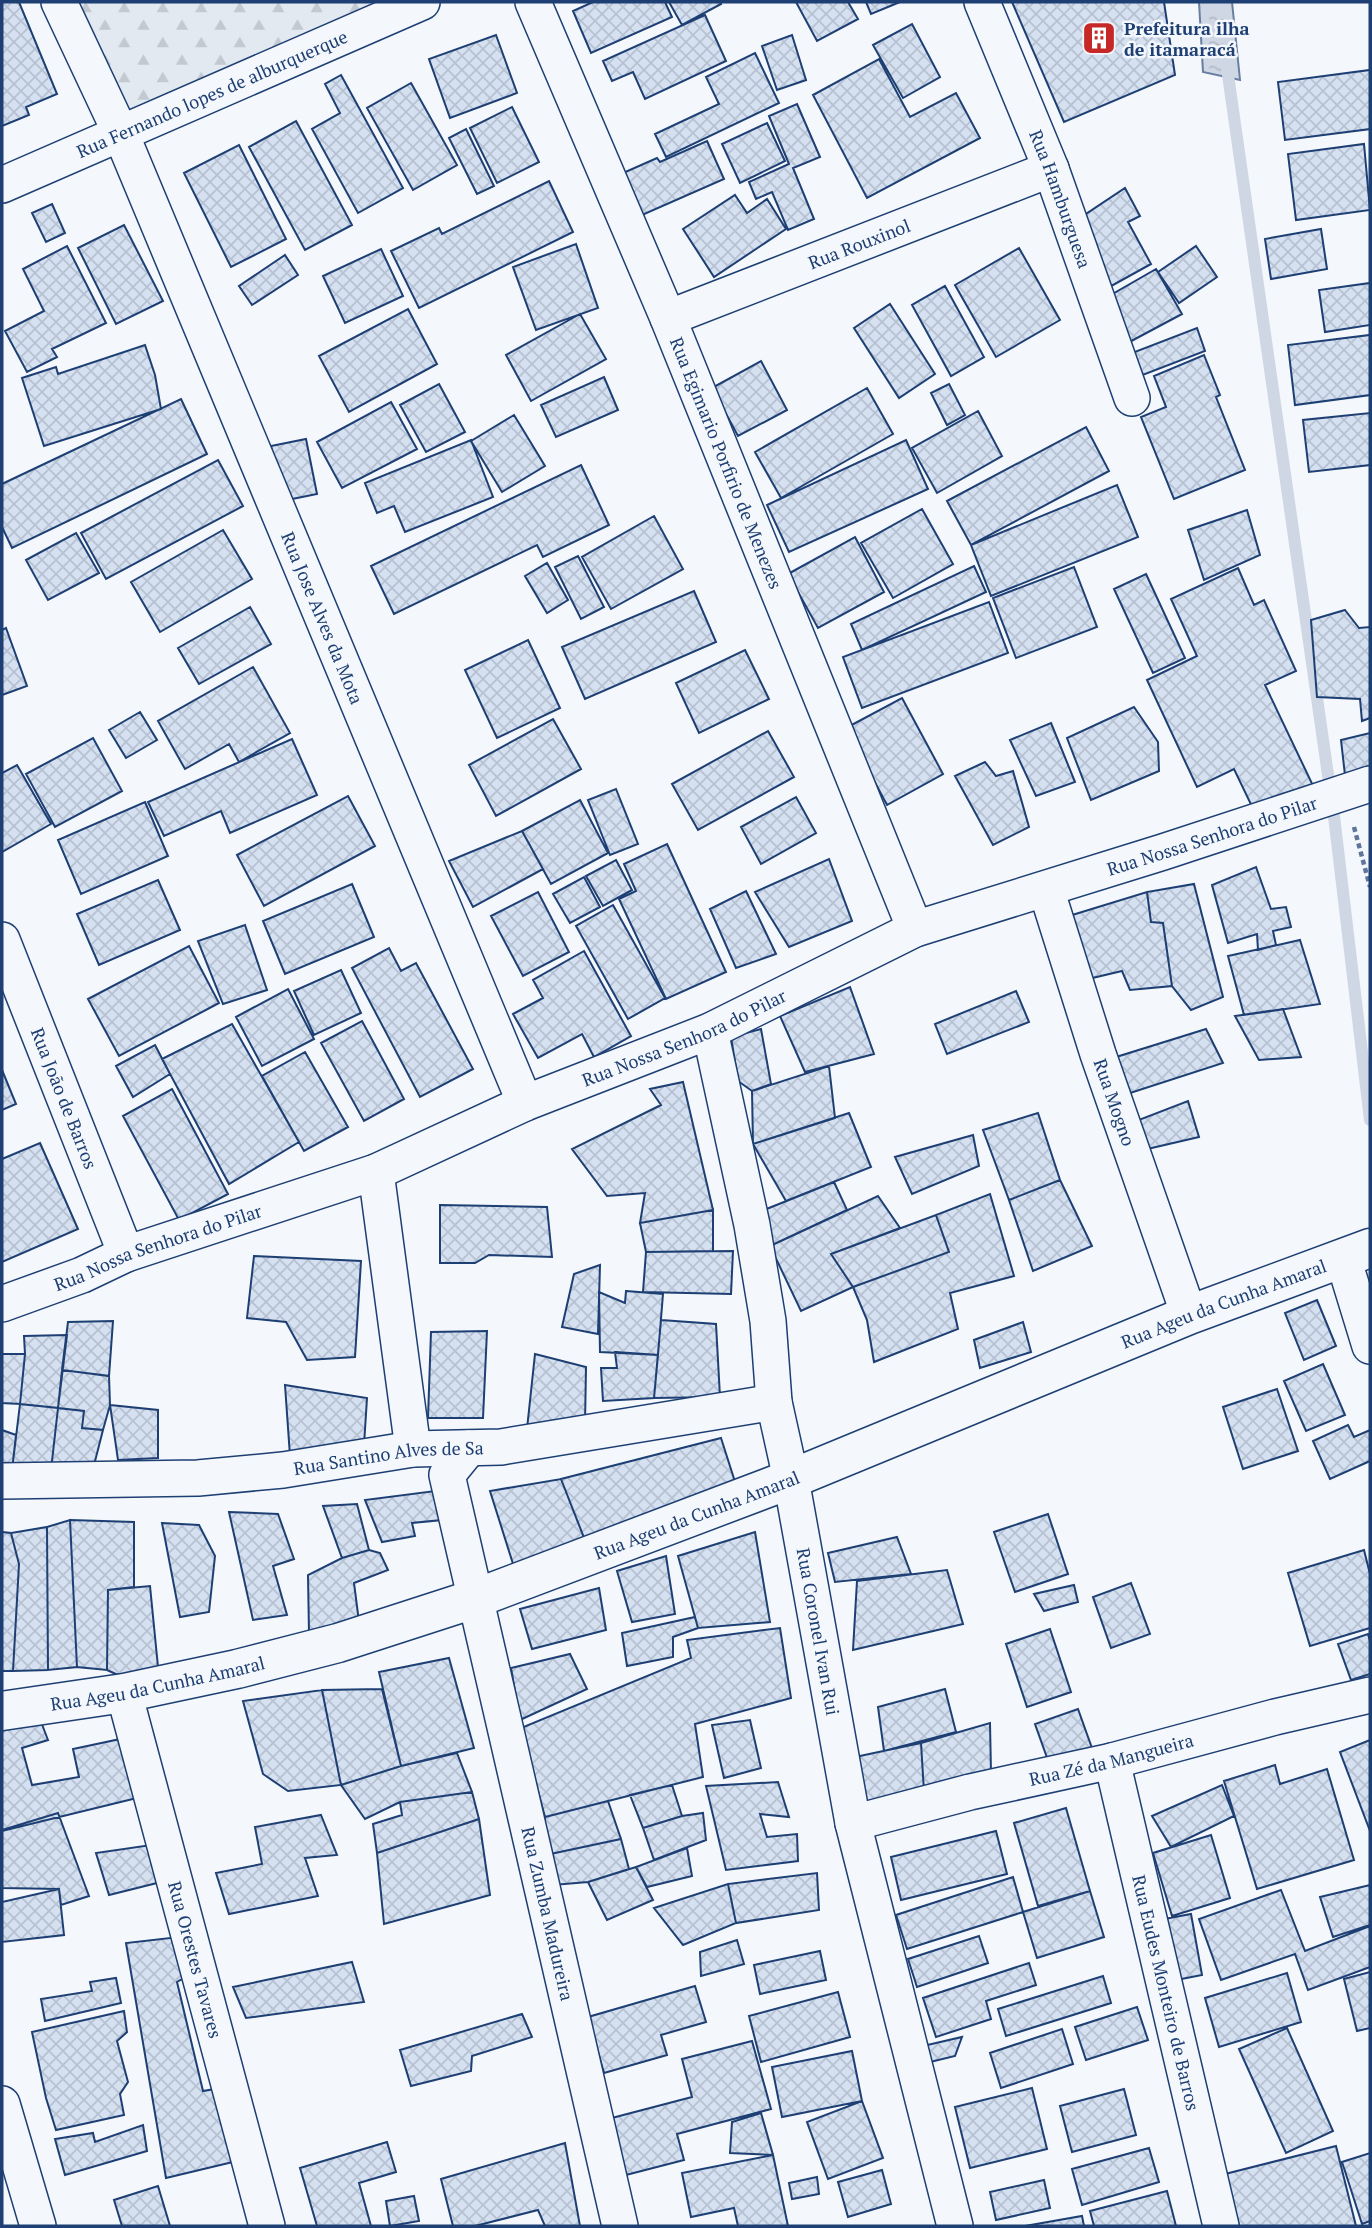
<svg xmlns="http://www.w3.org/2000/svg" width="1372" height="2228" font-family="'PT Serif',serif">
<defs>
<pattern id="forest-firs" width="22" height="20" patternUnits="userSpaceOnUse" patternTransform="scale(1.75)"><rect width="22" height="20" fill="#e3e9f0"/><path d="M5 1l3.5 6h-7zM16 11l3.5 6h-7z" fill="#c2c9d1"/></pattern>
<pattern id="water-ripples" width="26" height="14" patternUnits="userSpaceOnUse" patternTransform="scale(1.75)"><rect width="26" height="14" fill="#cfd7e4"/><path d="M2 4q2-2 4 0t4 0M15 11q2-2 4 0t4 0" fill="none" stroke="#b1bac7"/></pattern>
<pattern id="building-cross-hatch" width="8" height="8" patternUnits="userSpaceOnUse" patternTransform="scale(1.75)"><rect width="8" height="8" fill="#d5e0f0"/><path d="M0 0l8 8M0 8l8-8" fill="none" stroke="#b6c1d1"/></pattern>
</defs>
<rect width="100%" height="100%" fill="#f4f7fb"/>
<path fill="url(#forest-firs)" stroke="#687fa3" stroke-width="2" d="M73,2H385L130,114Z"/>
<path fill="url(#water-ripples)" stroke="#687fa3" stroke-width="2" d="M1199,2H1232L1240,80L1203,72Z"/>
<g fill="none" stroke-linecap="round" stroke-linejoin="round">
<path stroke="#cfd7e4" stroke-width="12" d="M1226,61L1329,782
M1334,816L1370,1120"/>
</g>
<path fill="url(#building-cross-hatch)" stroke="#1d3f73" stroke-width="2" d="M2,2H19L57,94L26,107L29,115L2,126Z
M593,2H665L672,17L591,53L573,11Z
M669,2H720L721,4L682,25Z
M796,2H848L858,19L817,41Z
M866,2H900L871,14Z
M1012,2H1164L1175,75L1064,122Z
M705,15L726,61L645,99L633,72L612,81L603,61Z
M912,24L940,77L903,98L873,45Z
M496,35L517,93L450,118L429,59Z
M792,35L806,80L777,90L762,46Z
M755,53L779,103L666,157L655,134L719,104L706,77Z
M879,59L910,117L956,93L980,138L867,198L813,95Z
M1370,70V129L1285,140L1278,82Z
M341,75L403,188L358,213L312,129L340,113L325,84Z
M411,83L457,165L413,190L367,108Z
M797,104L820,157L793,168L814,219L788,230L772,192L756,199L749,182L789,164L769,116Z
M512,107L539,162L497,183L470,128Z
M296,121L352,225L305,250L249,147Z
M767,123L785,161L740,183L722,144Z
M466,129L494,186L477,194L449,138Z
M707,141L724,179L633,219L614,177L657,158L660,162Z
M1364,144L1370,210L1296,220L1288,154Z
M239,145L286,239L231,267L184,173Z
M549,181L573,232L419,308L391,251L439,228L442,234Z
M1125,188L1140,216L1128,222L1151,264L1104,290L1077,220Z
M735,195L747,213L767,199L786,229L714,277L683,229Z
M52,204L65,233L46,242L32,213Z
M124,225L163,301L116,324L78,248Z
M1321,229L1327,269L1271,279L1265,239Z
M576,244L598,308L536,330L513,267Z
M67,246L106,323L52,349L57,357L27,372L5,331L44,311L23,269Z
M1196,246L1217,277L1179,303L1158,272Z
M1019,248L1060,320L996,357L955,285Z
M381,249L403,296L345,323L323,276Z
M285,255L298,275L252,305L239,286Z
M1156,269L1182,314L1122,346L1104,299Z
M1370,283V325L1325,332L1319,290Z
M945,286L984,357L951,376L912,305Z
M890,304L935,374L899,398L854,328Z
M408,309L437,364L349,412L319,356Z
M580,314L606,359L531,401L506,355Z
M1197,328L1205,351L1140,376L1132,353Z
M1370,335V395L1295,405L1288,345Z
M145,345L155,375L161,409L44,446L22,378L56,367L58,374Z
M1204,355L1220,395L1216,397L1245,470L1174,499L1141,417L1166,407L1154,376Z
M761,361L787,410L738,436L712,388Z
M604,377L618,410L556,437L541,405Z
M439,384L465,432L426,452L400,405Z
M949,384L965,415L947,425L931,393Z
M867,388L893,434L781,498L755,452Z
M181,399L207,454L12,548L2,527V484Z
M391,402L417,449L342,488L317,442Z
M978,411L1002,456L937,493L912,448Z
M1370,413V465L1309,472L1303,420Z
M514,415L545,466L502,492L471,441Z
M1086,427L1109,471L971,545L947,501Z
M306,439L317,494L282,501L271,446Z
M471,440L493,497L405,532L394,506L377,513L365,483Z
M906,440L928,489L789,552L767,505Z
M218,460L243,506L106,579L81,533Z
M581,465L609,525L543,557L537,545L394,614L371,566Z
M1117,485L1138,537L991,596L971,545Z
M922,509L953,564L893,598L861,543Z
M1247,510L1260,555L1204,580L1188,530Z
M654,516L683,569L611,609L582,557Z
M223,530L252,579L160,632L131,582Z
M76,533L99,573L48,600L26,560Z
M855,537L884,592L818,628L788,574Z
M578,556L604,607L581,619L555,567Z
M547,563L568,600L547,613L525,576Z
M974,566L986,592L862,650L851,624Z
M1074,567L1097,627L1016,658L993,598Z
M1238,568L1254,605L1264,600L1296,671L1265,685L1316,792L1258,819L1234,769L1197,787L1147,680L1197,656L1171,599Z
M1146,574L1185,658L1153,673L1114,589Z
M694,591L716,642L585,699L562,647Z
M989,602L1008,653L862,708L843,657Z
M250,607L271,644L199,684L178,648Z
M1345,610L1359,628L1370,627V718L1362,721L1360,699L1317,697L1311,620Z
M6,628L27,686L2,695V630Z
M528,640L560,708L497,738L465,670Z
M745,650L769,699L699,733L676,683Z
M253,667L290,733L239,762L229,744L185,769L158,721Z
M902,698L943,774L887,805L846,728Z
M1134,707L1158,742L1159,771L1091,800L1067,738Z
M140,712L157,740L126,758L109,730Z
M553,719L581,769L496,816L469,765Z
M1051,723L1075,782L1036,796L1010,740Z
M768,731L794,777L698,830L672,784Z
M1370,733V775L1346,784L1341,740Z
M93,738L122,791L55,827L26,774Z
M292,739L317,795L230,833L221,811L164,836L148,802Z
M985,762L996,776L1013,771L1029,827L993,845L955,776Z
M17,765L51,824L2,852V773Z
M616,789L638,844L610,855L588,800Z
M348,796L375,846L264,906L237,855Z
M796,797L816,833L761,864L741,827Z
M580,800L608,853L551,884L522,831Z
M145,802L168,856L81,894L58,840Z
M522,831L543,869L473,907L449,861Z
M667,844L726,972L666,999L619,899L636,891L624,864Z
M829,859L852,921L789,947L755,892Z
M616,860L632,890L603,906L586,876Z
M1256,867L1271,909L1286,907L1291,927L1273,931L1276,945L1258,950L1257,934L1228,943L1212,885Z
M584,877L600,907L570,923L553,894Z
M158,880L180,930L99,965L77,914Z
M352,884L374,937L285,974L263,921Z
M1194,884L1223,997L1191,1010L1172,986L1163,923L1151,922L1147,892Z
M746,891L776,954L736,968L710,909Z
M538,892L569,952L523,976L491,916Z
M1147,892L1151,922L1163,923L1172,986L1130,990L1122,971L1084,980L1069,916Z
M613,905L665,998L628,1019L576,926Z
M245,925L267,990L223,1004L198,941Z
M1300,940L1320,1004L1244,1015L1228,956Z
M189,946L219,1003L119,1056L88,999Z
M389,948L401,971L416,963L473,1069L420,1097L352,968Z
M584,951L631,1036L594,1057L582,1034L538,1058L513,1014L543,998L533,980Z
M341,970L361,1013L314,1035L294,991Z
M850,987L874,1054L805,1072L780,1016Z
M288,989L314,1039L262,1066L236,1017Z
M1016,991L1029,1022L947,1054L935,1024Z
M1283,1009L1301,1057L1259,1060L1235,1016Z
M362,1021L404,1099L364,1121L321,1043Z
M232,1024L299,1142L229,1184L162,1059Z
M761,1029L771,1084L752,1091L738,1081L731,1037Z
M1206,1029L1223,1063L1124,1095L1113,1058Z
M155,1045L170,1074L133,1097L116,1066Z
M305,1052L348,1127L304,1151L262,1076Z
M829,1066L835,1118L753,1144L752,1091Z
M2,1070L16,1104L2,1110Z
M683,1082L713,1210L640,1223L645,1193L607,1196L572,1149L661,1105L650,1089Z
M172,1089L228,1194L179,1220L123,1116Z
M1188,1101L1199,1137L1143,1150L1136,1121Z
M849,1113L871,1167L786,1201L753,1144Z
M1038,1113L1060,1180L1009,1200L983,1130Z
M973,1135L979,1166L912,1194L895,1157Z
M40,1143L78,1229L2,1262V1159Z
M1060,1180L1092,1246L1033,1271L1009,1200Z
M834,1182L847,1210L770,1246L764,1210Z
M990,1194L1014,1276L950,1293L958,1329L874,1362L867,1320L853,1287L949,1252L936,1215Z
M878,1196L900,1228L831,1254L853,1287L801,1311L770,1246Z
M440,1205L547,1207L552,1257L489,1255L475,1263H440Z
M713,1210V1251L646,1252L640,1223Z
M936,1215L949,1252L853,1287L831,1254Z
M733,1251L731,1294L643,1292L646,1252Z
M254,1256L361,1261L355,1357L307,1360L286,1322L247,1318Z
M600,1265L598,1334L562,1327L574,1274Z
M626,1291L663,1294L658,1355L600,1352L599,1292L625,1303Z
M1317,1300L1336,1346L1304,1360L1285,1313Z
M661,1320L716,1324L720,1397L654,1398Z
M113,1321L109,1376L62,1370L68,1322Z
M1023,1322L1031,1352L980,1368L974,1340Z
M487,1331L483,1418H428L431,1332Z
M67,1335L58,1408L20,1404L25,1354L24,1336Z
M615,1352L658,1355L654,1398L603,1401L601,1368H617Z
M2,1354H25L20,1404L2,1403Z
M535,1354L586,1367L585,1424L527,1429Z
M1323,1364L1345,1415L1306,1431L1284,1381Z
M62,1370L109,1376L110,1405L103,1430L82,1428L84,1411L58,1408Z
M285,1385L367,1398L364,1445L290,1456Z
M1277,1389L1298,1451L1243,1469L1223,1407Z
M20,1404L58,1408L51,1470H12Z
M110,1405L158,1410V1458L118,1460Z
M58,1408L84,1411L82,1428L103,1430L92,1473L51,1470Z
M1348,1425L1354,1437L1370,1430V1461L1330,1479L1313,1441Z
M2,1430L16,1435L12,1470L2,1471Z
M721,1438L736,1485L588,1548L561,1479Z
M561,1479L588,1548L514,1567L490,1491Z
M435,1491L442,1520L412,1523L415,1536L382,1542L365,1500Z
M357,1504L369,1550L342,1558L323,1506Z
M229,1512L278,1514L294,1559L273,1566L287,1615L253,1620Z
M1048,1514L1068,1574L1015,1592L994,1532Z
M70,1520L134,1522V1587L108,1590L107,1670L77,1667Z
M70,1520L77,1667L48,1670L47,1527Z
M162,1523L199,1525L215,1556L209,1612L180,1617Z
M47,1527L48,1670L13,1671L19,1564L11,1533Z
M2,1532L11,1533L19,1564L13,1671H2Z
M755,1532L770,1622L698,1628L678,1556Z
M897,1537L911,1574L835,1582L828,1553Z
M369,1550L380,1553L388,1570L354,1583L359,1622L309,1633L308,1575L342,1558Z
M1364,1550L1370,1574V1628L1310,1646L1288,1573Z
M666,1556L675,1614L632,1622L617,1571Z
M947,1570L963,1624L853,1650L857,1581Z
M1131,1583L1150,1634L1111,1648L1093,1597Z
M1074,1585L1078,1602L1044,1611L1034,1594Z
M150,1586L159,1677L129,1680L107,1670L108,1590Z
M599,1588L606,1630L532,1649L520,1609Z
M695,1617L698,1628L673,1637V1657L627,1666L622,1633Z
M780,1628L791,1698L695,1724L703,1777L545,1817L521,1728L691,1658L687,1640Z
M1050,1629L1071,1692L1027,1707L1006,1644Z
M1368,1634L1370,1641V1674L1351,1680L1338,1644Z
M570,1654L587,1689L520,1720L511,1668Z
M449,1658L474,1748L401,1766L379,1672Z
M382,1689L401,1766L341,1785L322,1690Z
M945,1689L956,1732L884,1751L878,1707Z
M322,1690L341,1785L288,1791L263,1774L243,1701Z
M1078,1709L1093,1751L1050,1766L1035,1724Z
M38,1714L48,1740L22,1748L32,1785L79,1777L73,1749L125,1738L141,1797L2,1831V1723Z
M750,1720L761,1768L724,1778L712,1725Z
M990,1723L991,1773L924,1792L921,1743Z
M1370,1740V1831L1340,1752Z
M921,1743L924,1792L864,1804L855,1757Z
M457,1753L472,1792L400,1802L365,1819L341,1785L401,1766Z
M1275,1765L1280,1784L1327,1769L1354,1860L1257,1889L1224,1781Z
M778,1782L789,1817L760,1814L767,1837L797,1834L798,1861L726,1870L706,1786Z
M672,1785L682,1816L643,1828L630,1795Z
M1222,1785L1234,1816L1171,1847L1152,1816Z
M472,1792L479,1819L377,1853L373,1824L402,1815L400,1802Z
M608,1801L621,1839L541,1856L545,1817Z
M1066,1808L1090,1891L1038,1906L1014,1823Z
M58,1813L89,1896L61,1905L59,1889L2,1888V1830Z
M703,1813L706,1840L654,1860L643,1828L682,1816Z
M321,1815L337,1855L305,1858L318,1896L229,1914L216,1873L262,1864L255,1827Z
M479,1819L490,1895L384,1924L377,1853Z
M996,1831L1007,1874L901,1900L891,1857Z
M1211,1835L1230,1898L1172,1916L1153,1853Z
M621,1839L629,1869L588,1882L553,1885L541,1856Z
M151,1845L165,1881L109,1895L96,1853Z
M687,1848L692,1876L647,1887L636,1867Z
M636,1867L653,1900L607,1920L588,1882Z
M817,1873L819,1910L736,1923L728,1884Z
M1013,1877L1023,1912L907,1949L896,1915Z
M728,1884L736,1923L683,1945L654,1908Z
M1370,1885V1925L1333,1937L1320,1897Z
M59,1889L64,1935L2,1942V1902Z
M1281,1890L1305,1951L1370,1926V1967L1308,1990L1295,1954L1221,1980L1199,1919Z
M1090,1891L1104,1937L1037,1958L1023,1912Z
M1191,1914L1202,1975L1171,1981L1159,1920Z
M979,1936L988,1963L917,1987L908,1959Z
M179,1937L191,1974L177,1982L203,2091L215,2089L237,2161L166,2178L126,1943Z
M737,1940L744,1964L701,1976L700,1952Z
M820,1951L826,1980L760,1994L754,1965Z
M352,1962L364,2002L246,2018L233,1987Z
M1029,1963L1036,1985L986,2001L991,2019L936,2037L923,1998Z
M1370,1972V2028L1357,2031L1344,1979Z
M1287,1973L1301,2022L1219,2047L1205,1998Z
M1103,1976L1111,2003L1006,2036L998,2009Z
M116,1978L121,2003L45,2021L41,1999L92,1991L90,1982Z
M695,1986L706,2022L661,2035L667,2055L604,2073L588,2017Z
M838,1992L850,2037L761,2062L749,2016Z
M1137,2007L1148,2040L1086,2060L1075,2027Z
M124,2011L127,2032L117,2041L128,2082L120,2094L124,2115L56,2130L46,2098L32,2032Z
M522,2014L532,2037L472,2056L471,2071L411,2086L400,2050Z
M1287,2028L1333,2131L1286,2153L1239,2049Z
M1062,2029L1073,2064L1001,2088L990,2053Z
M962,2037L955,2056L926,2063L923,2046Z
M752,2041L771,2109L677,2134L684,2160L622,2176L608,2119L692,2097L682,2059Z
M852,2051L862,2101L782,2117L772,2067Z
M1032,2088L1047,2149L970,2168L955,2107Z
M1124,2089L1136,2135L1072,2152L1060,2106Z
M862,2101L883,2158L828,2179L807,2122Z
M761,2113L773,2155L730,2153L732,2122Z
M143,2125L147,2151L65,2175L55,2139L93,2133L95,2142Z
M387,2142L396,2172L359,2183L371,2226H317L300,2168Z
M565,2143L580,2226H545L538,2210L475,2226H453L441,2179Z
M1336,2146L1356,2226H1239L1225,2174Z
M1149,2148L1159,2182L1082,2205L1072,2169Z
M1370,2153V2221L1362,2224L1342,2162Z
M773,2155L788,2226H738L734,2208L691,2217L682,2173Z
M882,2170L891,2204L848,2217L838,2182Z
M817,2177L819,2194L792,2199L789,2183Z
M1044,2180L1050,2208L996,2220L990,2192Z
M158,2186L170,2226H122L114,2200Z
M1167,2191L1176,2226H1094L1090,2211Z
M414,2196L419,2221L390,2226L386,2201Z
M1082,2216L1084,2226H1025Z"/>
<g fill="none" stroke-linecap="round" stroke-linejoin="round">
<g stroke="#1d3f73" stroke-width="38">
<g id="minor">
<path id="s1" d="M59,2L121,134L525,1103"/>
<path id="s2" d="M533,2L668,318L915,929"/>
<path id="s3" d="M982,2L1051,169L1132,398"/>
<path id="s4" d="M2,185L422,2"/>
<path id="s5" d="M668,318L1051,169"/>
<path id="s6" d="M1046,889L1098,1054L1189,1315"/>
<path id="s7" d="M2,940L126,1254"/>
<path id="s8" d="M710,1031L752,1225L768,1321L774,1402L791,1479L853,1823L955,2226"/>
<path d="M376,1172L413,1449"/>
<path d="M1343,1258L1370,1346"/>
<path id="s9" d="M2,1304L82,1275L126,1254L376,1172L525,1103L710,1031L915,929L1163,852L1370,784"/>
<path id="s10" d="M469,1448L447,1475L620,2226"/>
<path id="s11" d="M2,1481L198,1478L283,1470L413,1449L501,1447L774,1402"/>
<path id="s12" d="M124,1693L267,2226"/>
<path id="s13" d="M1112,1761L1221,2226"/>
<path id="s14" d="M853,1823L970,1792L1112,1761L1275,1717L1370,1695"/>
<path d="M2,2104L38,2226"/>
</g>
</g>
<g stroke="#1d3f73" stroke-width="41">
<g id="tertiary">
<path id="s15" d="M2,1711L124,1693L237,1669L338,1643L474,1599L791,1479L1189,1315L1370,1248"/>
</g>
</g>
<path stroke="#5e769c" stroke-width="4.5" stroke-dasharray="5 3.5" stroke-linecap="butt" d="M1354,827L1370,887"/>
<use href="#minor" stroke="#f4f7fb" stroke-width="35"/>
<use href="#tertiary" stroke="#f4f7fb" stroke-width="38"/>
</g>
<defs>
<g id="building-square" transform="scale(1.75)"><rect x="-9" y="-9" width="18" height="18" rx="4" fill="#c62828" stroke="#f4f7fb"/><path d="M-4-6H4V6H1V3H-1V6H-4ZM-2.5-4.3h1.7v1.8h-1.7ZM.8-4.3h1.7v1.8H.8ZM-2.5-1h1.7V.8h-1.7ZM.8-1h1.7V.8H.8Z" fill="#fff"/></g>
</defs>
<g fill-rule="evenodd">
<use href="#building-square" x="1099" y="38"/>
</g>
<g text-anchor="middle" dominant-baseline="central" stroke-width="5" stroke-linejoin="round" paint-order="stroke">
<g font-size="18" font-weight="bold" fill="#1d3f73" stroke="#f4f7fb" text-anchor="start">
<text x="1124" y="28">Prefeitura ilha<tspan x="1124" dy="21">de itamaracá</tspan></text>
</g>
<g font-size="18" fill="#1d3f73" stroke="#f4f7fb">
<text stroke="none"><textPath href="#s4" startOffset="229">Rua Fernando lopes de alburquerque</textPath></text>
<text stroke="none"><textPath href="#s3" startOffset="212">Rua Hamburguesa</textPath></text>
<text stroke="none"><textPath href="#s5" startOffset="205">Rua Rouxinol</textPath></text>
<text stroke="none"><textPath href="#s2" startOffset="500">Rua Egimario Porfirio de Menezes</textPath></text>
<text stroke="none"><textPath href="#s1" startOffset="670">Rua Jose Alves da Mota</textPath></text>
<text stroke="none"><textPath href="#s9" startOffset="1300">Rua Nossa Senhora do Pilar</textPath></text>
<text stroke="none"><textPath href="#s9" startOffset="733">Rua Nossa Senhora do Pilar</textPath></text>
<text stroke="none"><textPath href="#s7" startOffset="170">Rua João de Barros</textPath></text>
<text stroke="none"><textPath href="#s6" startOffset="224">Rua Mogno</textPath></text>
<text stroke="none"><textPath href="#s9" startOffset="166">Rua Nossa Senhora do Pilar</textPath></text>
<text stroke="none"><textPath href="#s15" startOffset="1292">Rua Ageu da Cunha Amaral</textPath></text>
<text stroke="none"><textPath href="#s11" startOffset="388">Rua Santino Alves de Sa</textPath></text>
<text stroke="none"><textPath href="#s15" startOffset="724">Rua Ageu da Cunha Amaral</textPath></text>
<text stroke="none"><textPath href="#s8" startOffset="611">Rua Coronel Ivan Rui</textPath></text>
<text stroke="none"><textPath href="#s15" startOffset="158">Rua Ageu da Cunha Amaral</textPath></text>
<text stroke="none"><textPath href="#s14" startOffset="266">Rua Zé da Mangueira</textPath></text>
<text stroke="none"><textPath href="#s10" startOffset="485">Rua Zumba Madureira</textPath></text>
<text stroke="none"><textPath href="#s12" startOffset="276">Rua Orestes Tavares</textPath></text>
<text stroke="none"><textPath href="#s13" startOffset="238">Rua Eudes Monteiro de Barros</textPath></text>
</g>
</g>
<rect width="1372" height="2228" fill="none" stroke="#1d3f73" stroke-width="7"/>
</svg>
